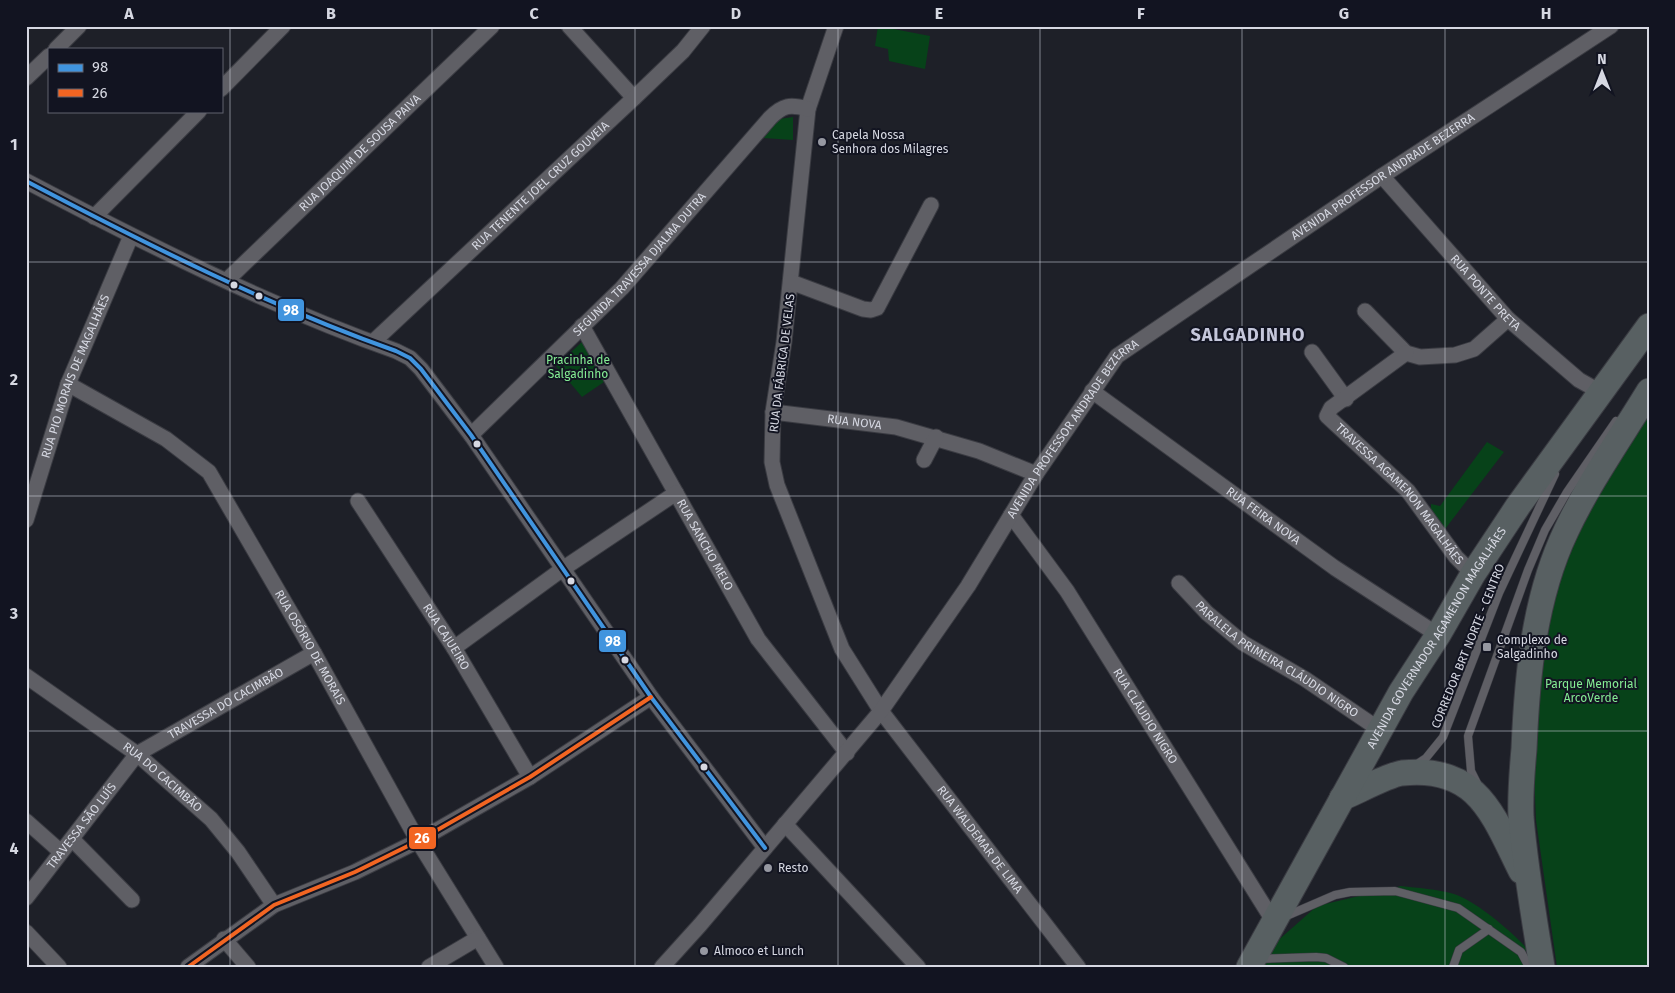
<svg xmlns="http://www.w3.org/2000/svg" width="1675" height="993" font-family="'Fira Sans',sans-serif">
<rect width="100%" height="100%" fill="#1e2028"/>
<path fill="#074219" d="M878,26L930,36L925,69L889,61L888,49L875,46Z
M793,117V140L763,138L772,120Z
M583,341L604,382L582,397L556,366Z
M1649,399V967H1557L1536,820L1533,747L1556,547Z
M1487,442L1504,452L1442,533L1431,515V504L1440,506Z
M1401,886C1418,888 1437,889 1454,894C1478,901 1529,945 1542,967H1254L1258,958L1317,906Z"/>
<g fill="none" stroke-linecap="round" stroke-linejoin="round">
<g stroke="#3a3b42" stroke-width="9">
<path id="service" d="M1414,766L1426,758L1443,737L1499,593L1555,474
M1477,783L1471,771L1468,736L1528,570L1545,530L1567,492L1616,421
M1284,917L1335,895L1350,892L1395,891L1458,908L1521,952L1529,967
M1257,959L1316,957L1326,958L1344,967
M1453,967L1459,950L1489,929"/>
</g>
<g stroke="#3a3b42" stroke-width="17">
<g id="minor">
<path d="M569,26L634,98"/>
<path id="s1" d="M836,26L808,109L784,342L773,412L772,462L777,485L842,649L881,711L1078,967"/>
<path d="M56,49L79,26"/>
<path d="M26,78L49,56"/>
<path d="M221,89L283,26"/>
<path id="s2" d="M1382,176L1508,319L1579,380L1604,394"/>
<path d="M26,181C146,244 269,306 396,351L410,358L421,369L471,435L651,697L765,848"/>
<path d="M94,217L199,111"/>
<path id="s3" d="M227,280L492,26"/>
<path d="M791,282L863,309L871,310L877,308L931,205"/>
<path d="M1365,311L1406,353L1420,357L1455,355L1474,349L1508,319"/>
<path id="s4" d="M582,326L758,639L847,753"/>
<path id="s5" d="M373,342L634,98L683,51L703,26"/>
<path d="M1312,352L1346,399"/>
<path id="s6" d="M1406,353L1331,408L1327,416L1408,491L1456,557L1473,574"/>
<path id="s7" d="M68,384L166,439L209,472L314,653L418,841L496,967"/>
<path id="s8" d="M1092,391L1335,568L1438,635"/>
<path id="s9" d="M773,412L896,427L979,451L1036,474"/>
<path id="s10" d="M471,435L622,288L770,118C783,105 790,104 808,109"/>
<path d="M924,460L936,437"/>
<path id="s11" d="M358,501L454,648L530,777"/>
<path id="s12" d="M1011,515L1067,591L1274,922"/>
<path id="s13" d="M26,520L68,384L131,236"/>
<path id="s14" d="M1179,583L1207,613L1243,643L1305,679L1380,730"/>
<path d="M454,648L564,568L676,493"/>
<path id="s15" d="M26,676L137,754L211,819L238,852L274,905"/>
<path d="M26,821L61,852"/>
<path d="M785,824L918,967"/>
<path d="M72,839L132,900"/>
<path id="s16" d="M26,898L137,754L314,653"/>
<path d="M26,932L59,967"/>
<path d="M224,939L248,967"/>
<path d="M188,967L274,905L355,872L418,841L530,777L651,697"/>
<path d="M429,967L478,938"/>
<path id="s17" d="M662,967L700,925L881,711L968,586L1036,474L1117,356L1382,176L1611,26"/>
</g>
</g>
<g stroke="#3a3b42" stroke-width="27">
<g id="trunk">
<path d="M1342,798C1357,792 1388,775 1402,773C1478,765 1493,815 1521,871"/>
<path id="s18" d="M1249,967L1401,692L1438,635L1473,574L1518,506L1649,326"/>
<path d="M1542,967C1534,917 1525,867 1521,817C1520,795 1522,771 1524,749C1527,676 1534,598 1566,531C1589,482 1621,437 1649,391"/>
</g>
</g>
<use href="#service" stroke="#5f5f65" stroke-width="8"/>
<use href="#minor" stroke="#5f5f65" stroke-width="15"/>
<use href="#trunk" stroke="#586062" stroke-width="25"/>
<g stroke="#121421" stroke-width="8">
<path id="bus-1" d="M26,181C146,244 269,306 396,351L410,358L421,369L471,435L651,697L765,848"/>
</g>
<g stroke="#121421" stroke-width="8">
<path id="bus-2" d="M188,967L274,905L355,872L418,841L530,777L651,697"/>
</g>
<use href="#bus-1" stroke="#4094de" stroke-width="4"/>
<use href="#bus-2" stroke="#f26522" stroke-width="4"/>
</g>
<path fill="none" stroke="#d6d8e2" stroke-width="1" stroke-opacity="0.55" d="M230,26V967M432,26V967M635,26V967M838,26V967M1040,26V967M1242,26V967M1445,26V967M26,262H1649M26,496H1649M26,731H1649"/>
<g fill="#9698a1" stroke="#121421" stroke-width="2">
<circle cx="822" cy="142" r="5"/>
<rect x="1482" y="642" width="10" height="10" rx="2.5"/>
<circle cx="768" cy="868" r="5"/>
<circle cx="704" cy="951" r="5"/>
</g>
<g fill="#d6d8e2" stroke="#121421" stroke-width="2">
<circle cx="234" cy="285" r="4.5"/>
<circle cx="259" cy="296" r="4.5"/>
<circle cx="477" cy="444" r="4.5"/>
<circle cx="571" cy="581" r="4.5"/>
<circle cx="625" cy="660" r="4.5"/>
<circle cx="704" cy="767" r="4.5"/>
</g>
<g text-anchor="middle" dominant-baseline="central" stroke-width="4" stroke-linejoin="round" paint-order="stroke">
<g font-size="12" fill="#d6d8e2" stroke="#121421" text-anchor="start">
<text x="832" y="135">Capela Nossa<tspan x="832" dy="14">Senhora dos Milagres</tspan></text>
<text x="1497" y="640">Complexo de<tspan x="1497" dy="14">Salgadinho</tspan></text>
<text x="778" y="868">Resto</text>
<text x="714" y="951">Almoco et Lunch</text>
</g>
<g font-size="12" fill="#d6d8e2" stroke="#121421">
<text stroke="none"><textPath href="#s3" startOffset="184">RUA JOAQUIM DE SOUSA PAIVA</textPath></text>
<text stroke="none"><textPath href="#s17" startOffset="1084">AVENIDA PROFESSOR ANDRADE BEZERRA</textPath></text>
<text stroke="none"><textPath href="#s5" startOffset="229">RUA TENENTE JOEL CRUZ GOUVEIA</textPath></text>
<text stroke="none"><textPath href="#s10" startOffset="240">SEGUNDA TRAVESSA DJALMA DUTRA</textPath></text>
<text stroke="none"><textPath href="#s2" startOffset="156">RUA PONTE PRETA</textPath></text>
<text transform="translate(782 363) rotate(-83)">RUA DA FÁBRICA DE VELAS</text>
<text stroke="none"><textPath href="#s13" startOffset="152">RUA PIO MORAIS DE MAGALHÃES</textPath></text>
<text stroke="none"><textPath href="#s9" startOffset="82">RUA NOVA</textPath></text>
<text stroke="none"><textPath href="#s17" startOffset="679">AVENIDA PROFESSOR ANDRADE BEZERRA</textPath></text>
<text stroke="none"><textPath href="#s6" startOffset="209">TRAVESSA AGAMENON MAGALHÃES</textPath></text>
<text stroke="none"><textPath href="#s8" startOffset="212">RUA FEIRA NOVA</textPath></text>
<text stroke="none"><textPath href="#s4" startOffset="251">RUA SANCHO MELO</textPath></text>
<text stroke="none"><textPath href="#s11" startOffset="162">RUA CAJUEIRO</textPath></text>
<text stroke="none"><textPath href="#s18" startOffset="379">AVENIDA GOVERNADOR AGAMENON MAGALHÃES</textPath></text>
<text transform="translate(1468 646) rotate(-68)">CORREDOR BRT NORTE - CENTRO</text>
<text stroke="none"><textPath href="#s7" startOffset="369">RUA OSÓRIO DE MORAIS</textPath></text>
<text stroke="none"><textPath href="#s14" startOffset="125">PARALELA PRIMEIRA CLÁUDIO NIGRO</textPath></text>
<text stroke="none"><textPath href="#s16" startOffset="284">TRAVESSA DO CACIMBÃO</textPath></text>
<text stroke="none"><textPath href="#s12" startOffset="242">RUA CLÁUDIO NIGRO</textPath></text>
<text stroke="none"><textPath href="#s15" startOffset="170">RUA DO CACIMBÃO</textPath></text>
<text stroke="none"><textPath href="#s16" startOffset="91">TRAVESSA SÃO LUÍS</textPath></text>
<text stroke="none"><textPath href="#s1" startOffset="878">RUA WALDEMAR DE LIMA</textPath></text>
</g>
<g font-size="12" fill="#84eb93" stroke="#121421">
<text x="578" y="360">Pracinha de<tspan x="578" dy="14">Salgadinho</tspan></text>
<text x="1591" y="684">Parque Memorial<tspan x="1591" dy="14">ArcoVerde</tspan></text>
</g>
<g font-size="18" font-weight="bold" letter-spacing="1" fill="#c5c7db" stroke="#121421">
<text x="1248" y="335">SALGADINHO</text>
</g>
</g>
<g stroke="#121421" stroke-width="2">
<rect x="277" y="298" width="28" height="24" rx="5" fill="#4094de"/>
<rect x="598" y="629" width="29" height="24" rx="5" fill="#4094de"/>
<rect x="408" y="826" width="29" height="24" rx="5" fill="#f26522"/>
</g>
<g font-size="14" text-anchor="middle" font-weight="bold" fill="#fff">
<text x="291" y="315">98</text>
<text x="613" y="646">98</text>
<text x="422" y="843">26</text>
</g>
<rect width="1675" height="993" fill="none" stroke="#121421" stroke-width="55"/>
<rect x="48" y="48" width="175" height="65" fill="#121421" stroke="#60626e"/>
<rect x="58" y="64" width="25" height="8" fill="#4094de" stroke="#60626e"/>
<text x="92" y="72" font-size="15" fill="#d6d8e2">98</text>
<rect x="58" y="89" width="25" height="8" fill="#f26522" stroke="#60626e"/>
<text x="92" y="98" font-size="15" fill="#d6d8e2">26</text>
<g transform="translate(1602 72)" stroke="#121421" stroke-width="4" paint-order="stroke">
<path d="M0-4L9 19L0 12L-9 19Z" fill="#d6d8e2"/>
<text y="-8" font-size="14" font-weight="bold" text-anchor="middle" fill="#d6d8e2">N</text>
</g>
<rect x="28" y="28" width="1620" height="938" fill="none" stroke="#d6d8e2" stroke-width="2"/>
<g font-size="16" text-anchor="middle" font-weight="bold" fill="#d6d8e2">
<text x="129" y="19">A</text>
<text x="331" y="19">B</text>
<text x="534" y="19">C</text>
<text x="736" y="19">D</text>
<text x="939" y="19">E</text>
<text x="1141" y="19">F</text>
<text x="1344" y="19">G</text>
<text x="1546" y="19">H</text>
<text x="14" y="150">1</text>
<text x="14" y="385">2</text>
<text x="14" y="619">3</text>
<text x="14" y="854">4</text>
</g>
</svg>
